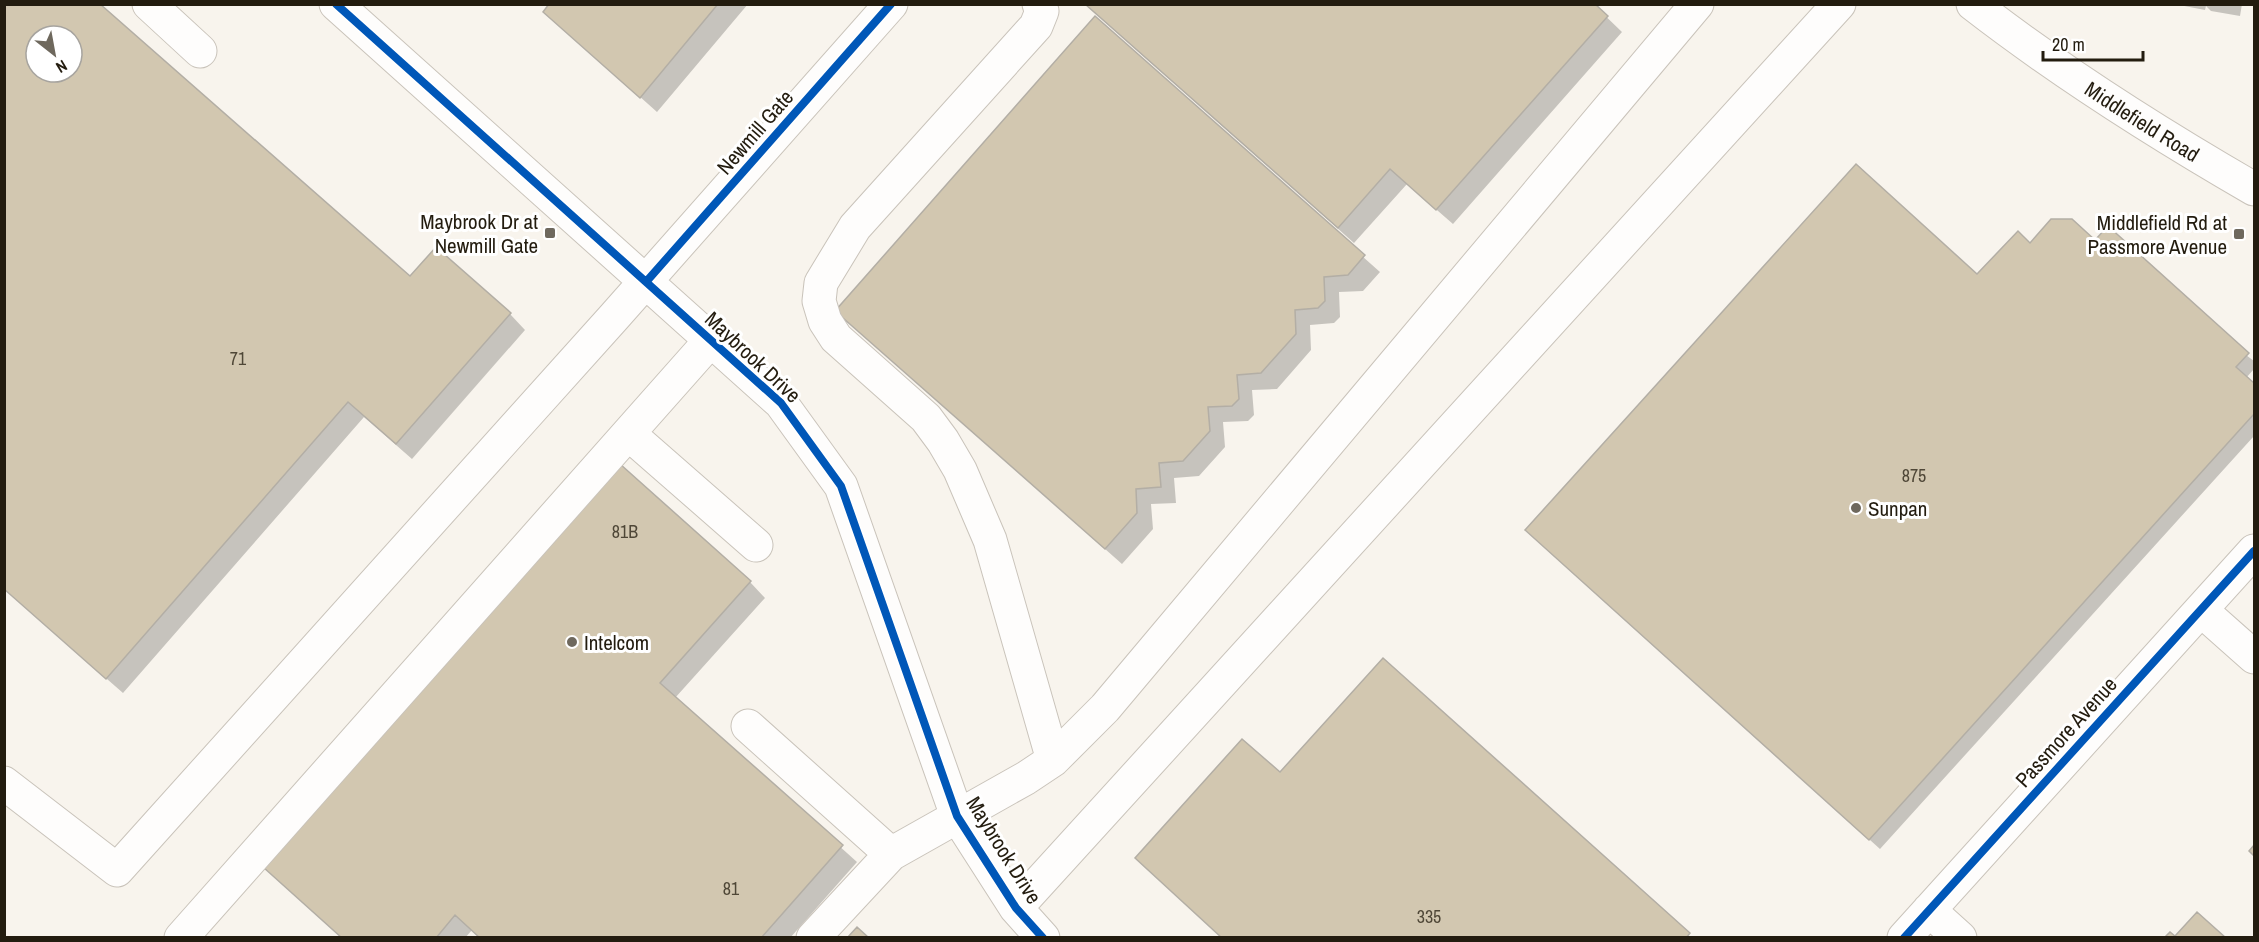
<svg xmlns="http://www.w3.org/2000/svg" width="2259" height="942" font-family="'Archivo Narrow',sans-serif">
<rect width="100%" height="100%" fill="#f8f4ed"/>
<path fill="#0003" fill-rule="evenodd" d="M4,4H98L410,279L510,314L525,330L412,459L364,417L123,693L4,589ZM36,36H72V72H36Z
M551,4H748L657,112L545,12Z
M1085,4H1593L1622,32L1453,224L1407,184L1354,243Z
M2174,4H2242L2240,16L2211,11L2206,6L2205,10Z
M1095,19L1380,272L1363,291L1339,292L1340,317L1334,323L1310,325L1311,350L1277,389L1252,390L1254,415L1248,421L1223,422L1225,447L1199,476L1174,478L1176,503L1151,504L1153,529L1122,564L853,326Z
M2095,242L2254,361V369L2246,378L2254,385V436L1880,849L1538,541L2030,245Z
M750,582L765,598L675,698L857,862L790,938H480L472,930L465,938H342L265,867Z"/>
<path fill="#d2c7b0" stroke="#b3aea5" stroke-width="1.5" fill-rule="evenodd" d="M4,4H100L410,276L436,247L511,313L396,444L348,402L106,679L4,589ZM36,36H72V72H36Z
M549,4H718L640,98L543,12Z
M1085,4H1595L1608,16L1436,210L1390,169L1338,228Z
M1095,16L1365,255L1348,275L1324,277L1325,301L1318,308L1295,310L1296,334L1261,373L1237,375L1239,399L1232,406L1208,407L1210,431L1183,461L1159,463L1161,487L1136,489L1137,513L1105,549L835,311Z
M1856,164L1977,274L2018,231L2030,243L2051,219H2072L2095,240L2108,226L2249,353L2236,367L2254,383V414L1869,840L1525,530Z
M620,464L751,581L660,683L843,845L761,938H480L455,915L436,938H342L263,867Z
M1383,658L1690,933L1686,938H1222L1135,858L1242,739L1280,772Z
M2254,845V856L2249,851Z
M2197,912L2226,938H2164L2170,932L2175,936Z
M857,927L869,938H847Z"/>
<g fill="none" stroke-linecap="round" stroke-linejoin="round">
<g stroke="#c9c3ba" stroke-width="35">
<path id="minor" d="M149,4L200,51
M336,4L781,403L841,486L957,816L1016,908L1043,938
M1039,4L1042,11L1036,26L855,227L821,283L819,301L825,321L836,338L926,418L943,441L960,470L990,540L1053,760
M629,434L756,545
M2201,610L2254,657
M748,726L891,854
M4,783L117,870L614,317L891,4
M1016,908L1839,4
M1929,910L1960,938
M181,938L711,340
M813,938L891,854L1026,778L1053,760L1105,708L1697,4
M1904,938L2254,551"/>
</g>
<g stroke="#c9c3ba" stroke-width="35">
<g id="major">
<path id="s1" d="M1973,4C2062,73 2157,133 2254,189"/>
</g>
</g>
<use href="#minor" stroke="#fefdfc" stroke-width="33"/>
<use href="#major" stroke="#fefdfc" stroke-width="33"/>
<g stroke="#fff" stroke-width="11">
<path id="cycleway" d="M336,4L781,403L841,486L957,816L1016,908L1043,938
M646,282L891,4
M1904,938L2254,551"/>
</g>
<use href="#cycleway" stroke="#0057b8" stroke-width="8"/>
</g>
<g fill="#6e685d" stroke="#fff" stroke-width="2">
<rect x="544" y="227" width="12" height="12" rx="3"/>
<rect x="2233" y="228" width="12" height="12" rx="3"/>
<circle cx="1856" cy="508" r="6"/>
<circle cx="572" cy="642" r="6"/>
</g>
<g text-anchor="middle" dominant-baseline="central" stroke-width="6" stroke-linejoin="round" paint-order="stroke">
<g font-size="18" fill="#4f4737">
<text x="238" y="358">71</text>
<text x="1914" y="475">875</text>
<text x="625" y="531">81B</text>
<text x="731" y="888">81</text>
<text x="1429" y="916">335</text>
</g>
<g font-size="21" fill="#231c0f" stroke="#fff">
<text stroke="none"><textPath href="#s1" startOffset="206">Middlefield Road</textPath></text>
<text transform="translate(755 132) rotate(-49)">Newmill Gate</text>
<text transform="translate(753 357) rotate(43)">Maybrook Drive</text>
<text transform="translate(2066 732) rotate(-48)">Passmore Avenue</text>
<text transform="translate(1004 850) rotate(58)">Maybrook Drive</text>
</g>
<g font-size="21" fill="#231c0f" stroke="#fff" text-anchor="end">
<text x="538" y="221">Maybrook Dr at<tspan x="538" dy="24">Newmill Gate</tspan></text>
<text x="2227" y="222">Middlefield Rd at<tspan x="2227" dy="24">Passmore Avenue</tspan></text>
<text x="1868" y="508" text-anchor="start">Sunpan</text>
<text x="584" y="642" text-anchor="start">Intelcom</text>
</g>
</g>
<rect width="2259" height="942" fill="none" stroke="#231c0f" stroke-width="12"/>
<g transform="translate(54 54) rotate(149)"><circle r="28" fill="#ffffff" stroke="#a7a49f" stroke-width="1.5"/>
<path d="M0-4.5L10 22L0 15L-10 22Z" fill="#6e685d"/>
<text y="-9" font-size="16" font-weight="bold" text-anchor="middle" fill="#231c0f">N</text>
</g>
<path d="M2043 51v9h100v-9" fill="none" stroke="#231c0f" stroke-width="3"/>
<text x="2052" y="51" font-size="18" fill="#231c0f" stroke="#ffffff" stroke-width="4.5" paint-order="stroke">20 m</text>
</svg>
